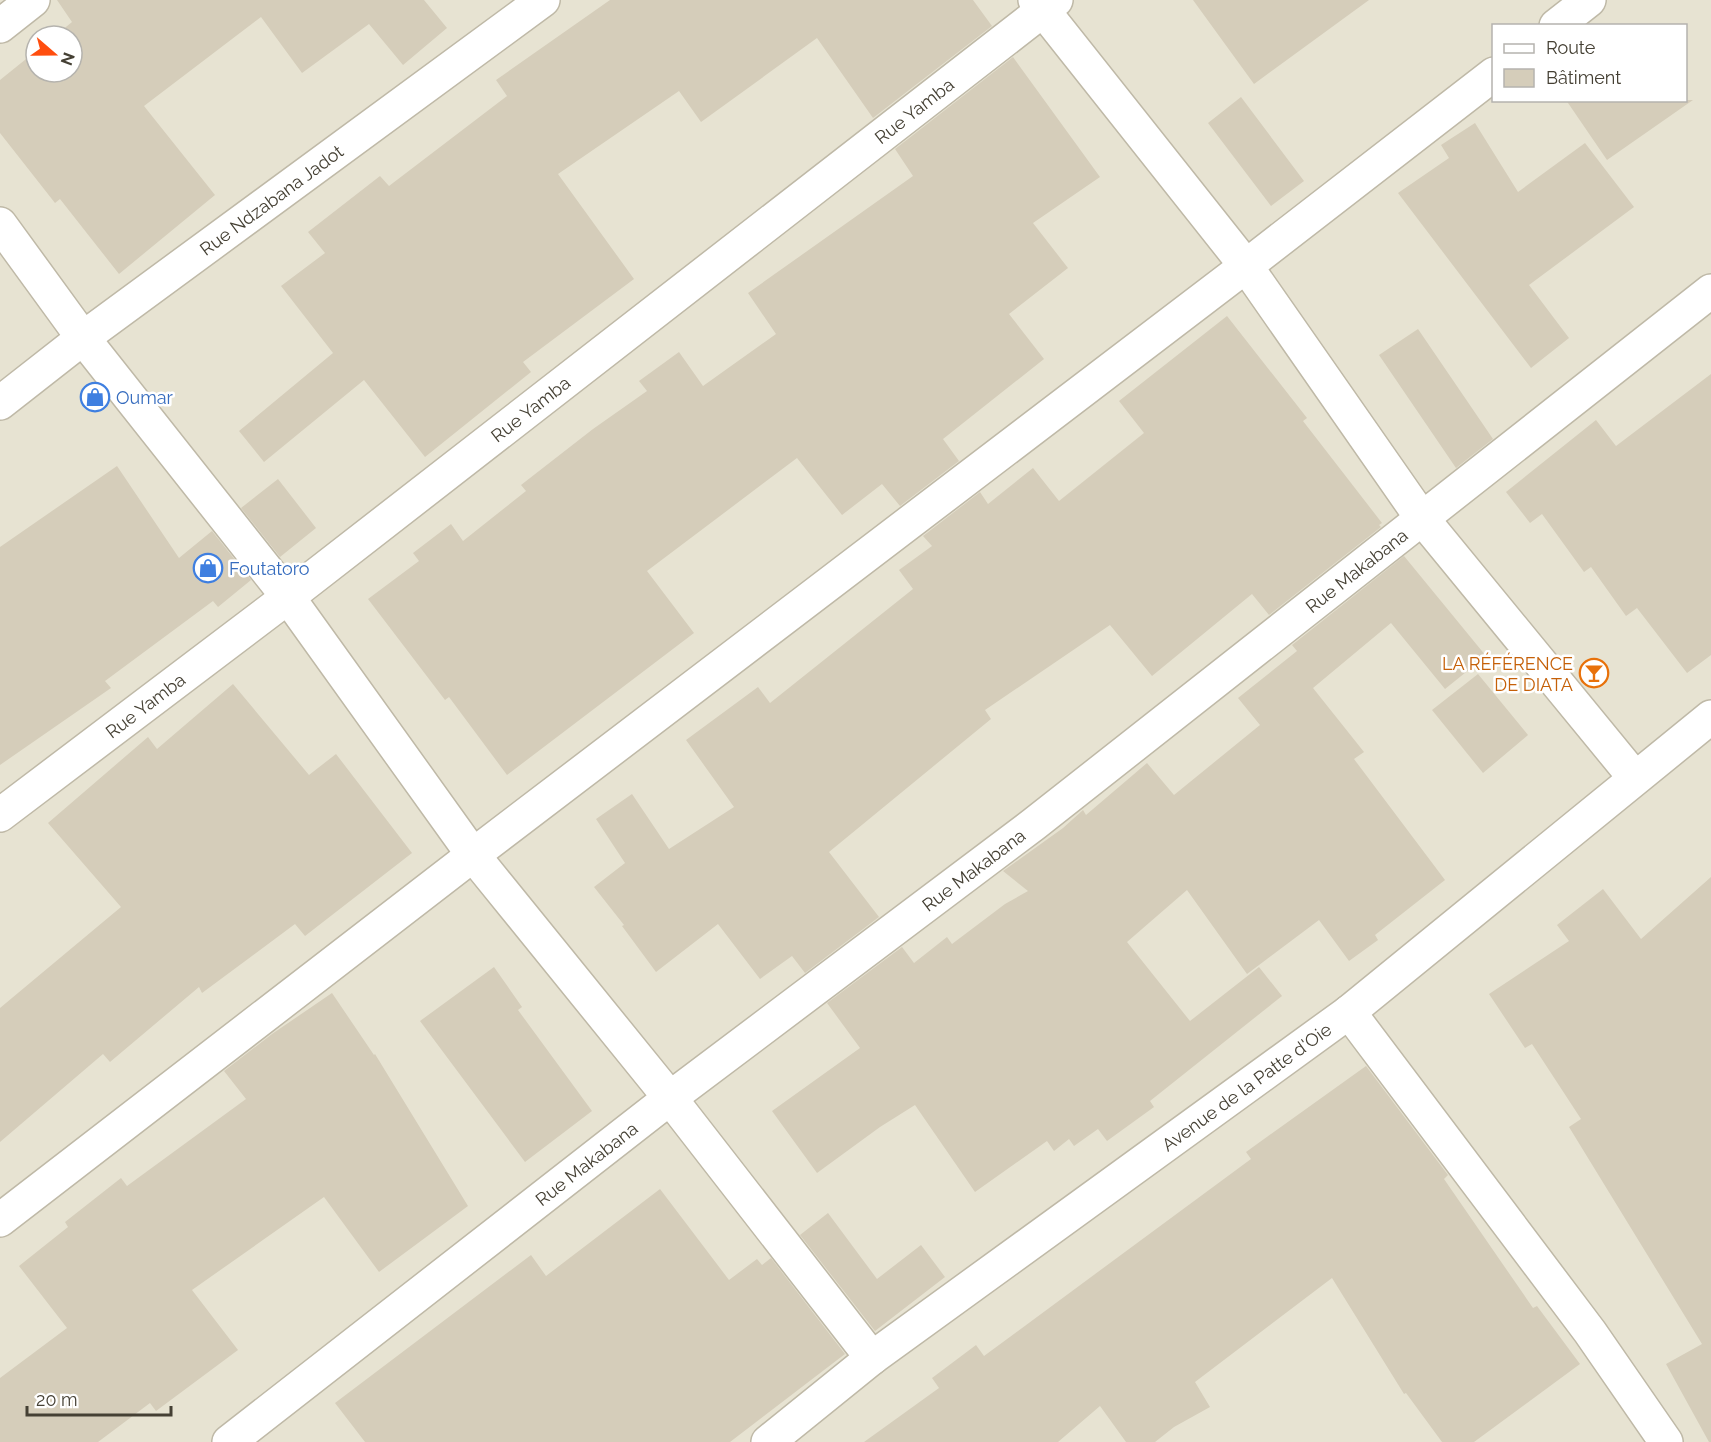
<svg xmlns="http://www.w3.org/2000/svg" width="1711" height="1442" font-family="Raleway,sans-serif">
<rect width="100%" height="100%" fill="#f3f0e4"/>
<path fill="#e7e3d2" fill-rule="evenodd" d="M0,0H1711V1442H0ZM1494,26H1686V100H1494ZM36,36H72V72H36Z"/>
<path fill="#d5cdba" d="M57,0H424L447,28L403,65L369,24L302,73L261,17L144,106L215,195L119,274L60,199L55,203L0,133V80L36,51V72H72V36H55L72,22Z
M610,0H973L992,26L873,118L817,38L701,122L679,91L558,174L634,279L523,362L531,372L425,457L364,380L264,462L239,431L333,353L281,286L325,253L308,232L380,176L389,186L507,96L496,80Z
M1193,0H1369L1254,84Z
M1013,57L1100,177L1033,223L1068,268L1009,314L1044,359L943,439L959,461L900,506L882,484L842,515L797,458L647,571L694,633L507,775L449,697L445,700L368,599L419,561L413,553L451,524L463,541L526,491L521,485L593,429L647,391L639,381L679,352L703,386L776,334L748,293L913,176L895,149Z
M1241,97L1304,181L1271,206L1208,123Z
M1566,100H1693L1607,160Z
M1475,123L1518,192L1585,143L1634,207L1529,285L1569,338L1531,368L1398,193L1449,158L1441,145Z
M1227,316L1307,418L1303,421L1382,523L1379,525L1381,527L1269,615L1252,594L1152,676L1110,625L985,710L991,719L829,852L879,917L805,973L792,956L760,979L718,924L656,972L622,926L624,925L594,887L625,863L596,819L632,794L669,849L734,807L686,740L758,687L770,703L913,589L899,570L932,546L923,536L980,492L988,504L1033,468L1059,501L1144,433L1119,401Z
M1418,329L1493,439L1456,468L1379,355Z
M1711,374V655L1687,673L1637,608L1626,616L1591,567L1584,572L1542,514L1530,523L1506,492L1596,420L1616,446Z
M117,466L179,558L212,531L251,580L218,607L213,601L105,681L111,688L0,765V547Z
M278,479L316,528L280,557L241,508Z
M1404,556L1486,656L1445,689L1391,623L1313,688L1364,752L1354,759L1445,880L1375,935L1378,940L1349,961L1319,920L1247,974L1187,890L1127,942L1190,1021L1259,967L1282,996L1150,1101L1154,1107L1107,1141L1098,1129L1074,1146L1069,1139L1054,1151L1047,1141L975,1192L915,1105L880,1127L817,1173L772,1111L860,1048L827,1003L902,947L914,963L947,937L952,944L1005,904L1028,891L1003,871L1063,828L1083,810L1086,815L1147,763L1174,795L1260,725L1238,698L1297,651L1292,645Z
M1478,674L1528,735L1483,773L1432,710Z
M233,684L309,775L336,754L412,853L305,936L295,924L202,993L199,987L110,1062L103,1054L0,1142V1008L121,907L48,823L148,737L157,749Z
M1711,877V1442H1709L1666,1364L1702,1344L1569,1127L1581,1119L1532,1044L1525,1048L1489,994L1569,941L1557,925L1603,889L1641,939Z
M494,967L522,1007L518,1010L592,1111L525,1162L420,1021Z
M332,993L374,1055L375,1054L468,1206L379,1272L324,1197L192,1290L238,1350L156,1411L150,1403L98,1442H0V1378L67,1328L19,1266L68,1227L65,1222L121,1178L127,1186L246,1099L224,1071L272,1034Z
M1366,1066L1448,1175L1444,1179L1533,1308L1537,1306L1580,1364L1474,1442H1442L1406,1393L1404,1394L1332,1278L1195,1382L1210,1407L1174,1427L1155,1442H1126L1100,1406L1058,1442H864L939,1388L932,1378L976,1345L984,1356L1251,1159L1246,1152Z
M660,1189L729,1280L757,1259L762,1265L771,1258L845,1354L730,1442H365L335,1403L531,1255L546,1276Z
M828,1213L877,1279L921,1245L945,1277L875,1331L800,1235Z"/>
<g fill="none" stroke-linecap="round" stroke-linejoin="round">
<g stroke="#bfb9a7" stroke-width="36">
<g id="minor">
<path d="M1035,0L1246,266L1421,517L1635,778"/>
<path d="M0,26L33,0"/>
<path d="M1556,26L1589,0"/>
<path d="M0,224L83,338L288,597L473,855L670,1098L872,1358"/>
<path id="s1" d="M0,403L83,338L543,0"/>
<path id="s2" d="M0,815L288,597L1056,0"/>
<path d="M1349,1012L1590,1332L1666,1442"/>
<path d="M0,1220L473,855L1246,266L1494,74"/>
<path id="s3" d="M229,1442L670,1098L1034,824L1711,291"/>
<path id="s4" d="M768,1442L872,1358L1349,1012L1711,717"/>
</g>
</g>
<use href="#minor" stroke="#fff" stroke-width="33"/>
</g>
<defs>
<g id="shop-ring" transform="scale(1.5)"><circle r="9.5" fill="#fff" stroke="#3f7fe0" stroke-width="1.5"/><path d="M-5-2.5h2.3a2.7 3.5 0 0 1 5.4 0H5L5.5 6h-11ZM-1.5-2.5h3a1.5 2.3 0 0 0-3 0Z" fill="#3f7fe0"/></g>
<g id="bar-ring" transform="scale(1.5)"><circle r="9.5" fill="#fff" stroke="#e8710a" stroke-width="1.5"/><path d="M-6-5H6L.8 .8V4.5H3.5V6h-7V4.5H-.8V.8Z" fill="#e8710a"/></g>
</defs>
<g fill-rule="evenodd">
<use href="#shop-ring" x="95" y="397"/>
<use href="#shop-ring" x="208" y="568"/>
<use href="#bar-ring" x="1594" y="673"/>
</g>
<g text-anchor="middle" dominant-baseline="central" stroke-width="5" stroke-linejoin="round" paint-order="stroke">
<g font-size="18" fill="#454034" stroke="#fff">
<text stroke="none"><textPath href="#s2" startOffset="1154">Rue Yamba</textPath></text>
<text stroke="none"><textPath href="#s1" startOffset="339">Rue Ndzabana Jadot</textPath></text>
<text stroke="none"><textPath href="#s2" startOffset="668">Rue Yamba</textPath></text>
<text stroke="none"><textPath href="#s3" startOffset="1425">Rue Makabana</textPath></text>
<text stroke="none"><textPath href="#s2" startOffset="182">Rue Yamba</textPath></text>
<text stroke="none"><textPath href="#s3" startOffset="939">Rue Makabana</textPath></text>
<text stroke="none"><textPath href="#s4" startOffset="596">Avenue de la Patte d'Oie</textPath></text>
<text stroke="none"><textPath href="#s3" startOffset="453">Rue Makabana</textPath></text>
</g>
<g font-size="18" fill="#366cbe" stroke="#fff" text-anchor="start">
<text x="116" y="397">Oumar</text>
<text x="229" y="568">Foutatoro</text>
</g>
<g font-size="18" fill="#c56008" stroke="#fff" text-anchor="end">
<text x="1573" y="663">LA RÉFÉRENCE<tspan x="1573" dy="21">DE DIATA</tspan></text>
</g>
</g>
<rect x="1492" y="24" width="195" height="78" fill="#ffffff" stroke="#b5b3ae" stroke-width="1.5"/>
<rect x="1504" y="44" width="30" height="9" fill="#ffffff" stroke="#b5b3ae" stroke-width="1.5"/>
<text x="1546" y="54" font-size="18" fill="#454034">Route</text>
<rect x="1504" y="69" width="30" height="18" fill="#d5cdba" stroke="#b5b3ae" stroke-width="1.5"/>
<text x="1546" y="84" font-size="18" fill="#454034">Bâtiment</text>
<g transform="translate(54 54) rotate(110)"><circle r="28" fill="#ffffff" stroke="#b5b3ae" stroke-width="1.5"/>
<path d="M0-4.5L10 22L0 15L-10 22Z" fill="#ff4e0f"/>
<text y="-9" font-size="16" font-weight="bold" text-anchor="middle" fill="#454034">N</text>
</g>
<path d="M27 1406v9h144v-9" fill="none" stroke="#454034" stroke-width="3"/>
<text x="36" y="1406" font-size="18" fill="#454034" stroke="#ffffff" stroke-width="4.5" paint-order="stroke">20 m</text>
</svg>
